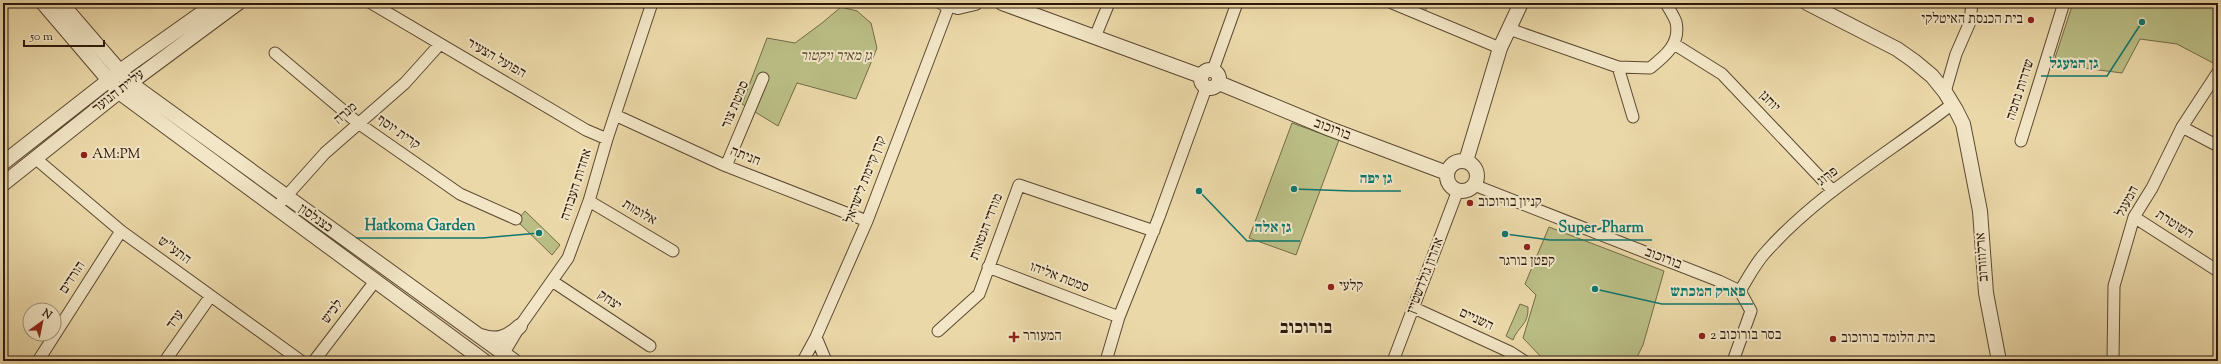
<svg xmlns="http://www.w3.org/2000/svg" width="2221" height="364" font-family="'Sorts Mill Goudy','Frank Ruhl Libre',serif">
<rect width="100%" height="100%" fill="#ebd8a8"/>
<filter id="stains"><feTurbulence type="fractalNoise" baseFrequency=".005" numOctaves="4"/><feColorMatrix values="0 0 0 0 .2 0 0 0 0 .09 0 0 0 0 .02 0 0 0 .5 -.17"/></filter>
<radialGradient id="worn" r=".72"><stop offset=".6" stop-color="#630" stop-opacity="0"/><stop offset="1" stop-color="#630" stop-opacity=".3"/></radialGradient>
<path fill="#babe85" stroke="#746b48" d="M1406,3H1430L1425,11Z
M2061,3H2218V56L2213,63L2177,44L2140,39L2122,73L2053,64L2072,6Z
M841,7L857,11L871,23L877,48L856,99L797,83L778,126L742,104L767,38L795,43L822,23Z
M1292,123L1339,140L1296,255L1249,238Z
M525,211L560,245L552,255L517,221Z
M1549,227L1664,271L1643,345L1635,361H1545L1523,338L1536,295L1525,284Z
M1520,304L1528,307C1529,325 1518,326 1513,340L1506,336Z"/>
<g fill="none" stroke-linecap="round" stroke-linejoin="round">
<g stroke="#5c4832" stroke-width="13">
<path id="minor" d="M371,3L586,130L607,139
M1392,3L1500,48
M1509,29L1618,67L1650,68C1664,57 1681,44 1676,22C1674,16 1669,9 1666,3
M1095,37L1109,3
M1674,44L1722,74L1833,191
M275,53L358,123L460,194L516,219
M1618,67L1633,117
M1213,70L1237,3
M1945,92L1956,54L1970,22L1972,3
M615,115L726,166L867,221
M2182,127L2218,146
M2021,141L2063,6L2062,3
M35,158L121,231L301,361
M726,166L763,78
M1474,185L1719,281L1740,291L1751,311L1733,361
M282,201L325,153L405,83L440,44
M589,201L673,251
M2134,217L2218,271
M988,267L1119,317
M552,281L650,346
M1740,291C1748,278 1755,264 1765,253C1818,193 1889,153 1951,105
M1414,308L1510,352L1524,361
M938,331L979,294L1019,185L1154,231
M816,337L826,361
M38,361L121,231
M165,361L210,297
M314,361L376,280
M499,361L520,326L568,258L589,201L607,139L652,3
M803,361L816,337L867,221L949,6
M1106,361L1119,317L1159,217L1206,88
M1393,361L1458,190
M2113,361L2114,286L2134,217L2152,188L2182,127L2218,72"/>
</g>
<g stroke="#5c4832" stroke-width="16">
<path id="tertiary" d="M43,3L119,92L484,361
M61,3L130,83L514,361
M943,3L958,7L975,3
M1002,3L1201,76
M1807,3L1897,49L1914,61L1932,76L1945,92L1956,110L1963,124L1966,139L1980,211L1986,293L1999,361
M1201 79a9 9 0 1 1 18 0a9 9 0 1 1-18 0Z
M1219,83L1330,129L1447,173
M1447 176a15 15 0 1 1 30 0a15 15 0 1 1-30 0Z
M1466,161L1500,48L1521,3
M3,163L127,66L216,3
M3,184L130,83L238,3
M481,336C497,342 508,337 520,326"/>
</g>
<use href="#minor" stroke="#f2e6c6" stroke-width="11"/>
<use href="#tertiary" stroke="#f2e6c6" stroke-width="14"/>
</g>
<g fill="#8f2418" stroke="#f2e6c6" stroke-width="1.5">
<circle cx="2031" cy="20" r="4"/>
<circle cx="84" cy="155" r="4"/>
<circle cx="1470" cy="203" r="4"/>
<circle cx="1527" cy="247" r="4"/>
<circle cx="1331" cy="287" r="4"/>
<circle cx="1702" cy="336" r="4"/>
<path d="M1012 331h4v4h4v4h-4v4h-4v-4h-4v-4h4z"/>
<circle cx="1833" cy="339" r="4"/>
</g>
<g text-anchor="middle" dominant-baseline="central" stroke-width="4" stroke-linejoin="round" paint-order="stroke">
<g font-size="14" fill="#2d180b" stroke="#f2e6c6" text-anchor="start">
<text x="2023" y="20" text-anchor="end">בית הכנסת האיטלקי</text>
<text x="92" y="155">AM:PM</text>
<text x="1478" y="203">קניון בורוכוב</text>
<text x="1527" y="262" text-anchor="middle">קפטן בורגר</text>
<text x="1339" y="287">קלעי</text>
<text x="1710" y="336">בסר בורוכוב 2</text>
<text x="1023" y="337">המעורר</text>
<text x="1841" y="339">בית הלומד בורוכוב</text>
</g>
<g font-size="14" font-style="italic" fill="#574a30" stroke="#f2e6c6">
<text x="836" y="57">גן מאיר ויקטור</text>
</g>
<g font-size="14" fill="#2d180b" stroke="#f2e6c6">
<text transform="translate(496 59) rotate(30)">הפועל הצעיר</text>
<text transform="translate(2021 90) rotate(-72)">שדרות נחמה</text>
<text transform="translate(119 92) rotate(-38)">עליית הנוער</text>
<text transform="translate(1769 102) rotate(46)">יוחנן</text>
<text transform="translate(736 105) rotate(-67)">סמטת צור</text>
<text transform="translate(346 114) rotate(-41)">מנרה</text>
<text transform="translate(1332 130) rotate(21)">בורוכוב</text>
<text transform="translate(398 133) rotate(35)">קרית יוסף</text>
<text transform="translate(745 157) rotate(22)">חניתה</text>
<text transform="translate(1828 177) rotate(-37)">פרוג</text>
<text transform="translate(866 180) rotate(-69)">קרן קיימת לישראל</text>
<text transform="translate(577 185) rotate(-72)">אחדות העבודה</text>
<text transform="translate(2128 202) rotate(-62)">המעגל</text>
<text transform="translate(639 213) rotate(31)">אלומות</text>
<text transform="translate(315 219) rotate(36)">כצנלסון</text>
<text transform="translate(2174 225) rotate(33)">השוטרת</text>
<text transform="translate(987 227) rotate(-69)">מורדי הגטאות</text>
<text transform="translate(174 251) rotate(36)">התע"ש</text>
<text transform="translate(1983 257) rotate(-94)">ארלוזורוב</text>
<text transform="translate(1663 259) rotate(21)">בורוכוב</text>
<text transform="translate(1426 276) rotate(-69)">אהרון גולדשטיין</text>
<text transform="translate(73 278) rotate(-57)">הורדים</text>
<text transform="translate(1059 278) rotate(21)">סמטת אליהו</text>
<text transform="translate(609 301) rotate(34)">יצחק</text>
<text transform="translate(333 312) rotate(-53)">לכיש</text>
<text transform="translate(176 320) rotate(-55)">ערד</text>
<text transform="translate(1476 320) rotate(25)">השניים</text>
</g>
<g font-size="18" font-weight="bold" fill="#2d180b" stroke="#f2e6c6">
<text x="1306" y="329">בורוכוב</text>
</g>
</g>
<path fill="none" stroke="#0f766e" stroke-width="1.5" d="M2142 22L2107 76H2041M1294 189L1352 191H1401M539 233L483 238H356M1505 234L1550 240H1652M1199 191L1247 241H1300M1595 289L1662 304H1753"/>
<g fill="#0f766e" stroke="#f2e6c6" stroke-width="1.5">
<circle cx="2142" cy="22" r="4"/>
<circle cx="1294" cy="189" r="4"/>
<circle cx="539" cy="233" r="4"/>
<circle cx="1505" cy="234" r="4"/>
<circle cx="1199" cy="191" r="4"/>
<circle cx="1595" cy="289" r="4"/>
</g>
<g font-size="15" text-anchor="middle" font-weight="bold" fill="#0f766e" stroke="#f2e6c6" stroke-width="4" stroke-linejoin="round" paint-order="stroke">
<text x="2074" y="68">גן המעגל</text>
<text x="1376" y="183">גן יפה</text>
<text x="420" y="230">Hatkoma Garden</text>
<text x="1601" y="232">Super-Pharm</text>
<text x="1273" y="232">גן אלה</text>
<text x="1708" y="296">פארק המכתש</text>
</g>
<rect width="2221" height="364" fill="none" stroke="#ebd8a8" stroke-width="16"/>
<rect x="4" y="4" width="2213" height="356" fill="none" stroke="#2d180b" stroke-width="2"/>
<rect x="8" y="8" width="2205" height="348" fill="none" stroke="#2d180b"/>
<g transform="translate(42 322) rotate(33)"><circle r="19" fill="#f2e6c6" stroke="#a3947b"/>
<path d="M0-3L7 15L0 10L-7 15Z" fill="#8f2418"/>
<text y="-6" font-size="11" font-weight="bold" text-anchor="middle" fill="#2d180b">N</text>
</g>
<path d="M24 40v6h80v-6" fill="none" stroke="#2d180b" stroke-width="2"/>
<text x="30" y="40" font-size="12" fill="#2d180b" stroke="#f2e6c6" stroke-width="3" paint-order="stroke">50 m</text>
<rect width="100%" height="100%" filter="url(#stains)"/>
<rect width="100%" height="100%" fill="url(#worn)"/>
</svg>
